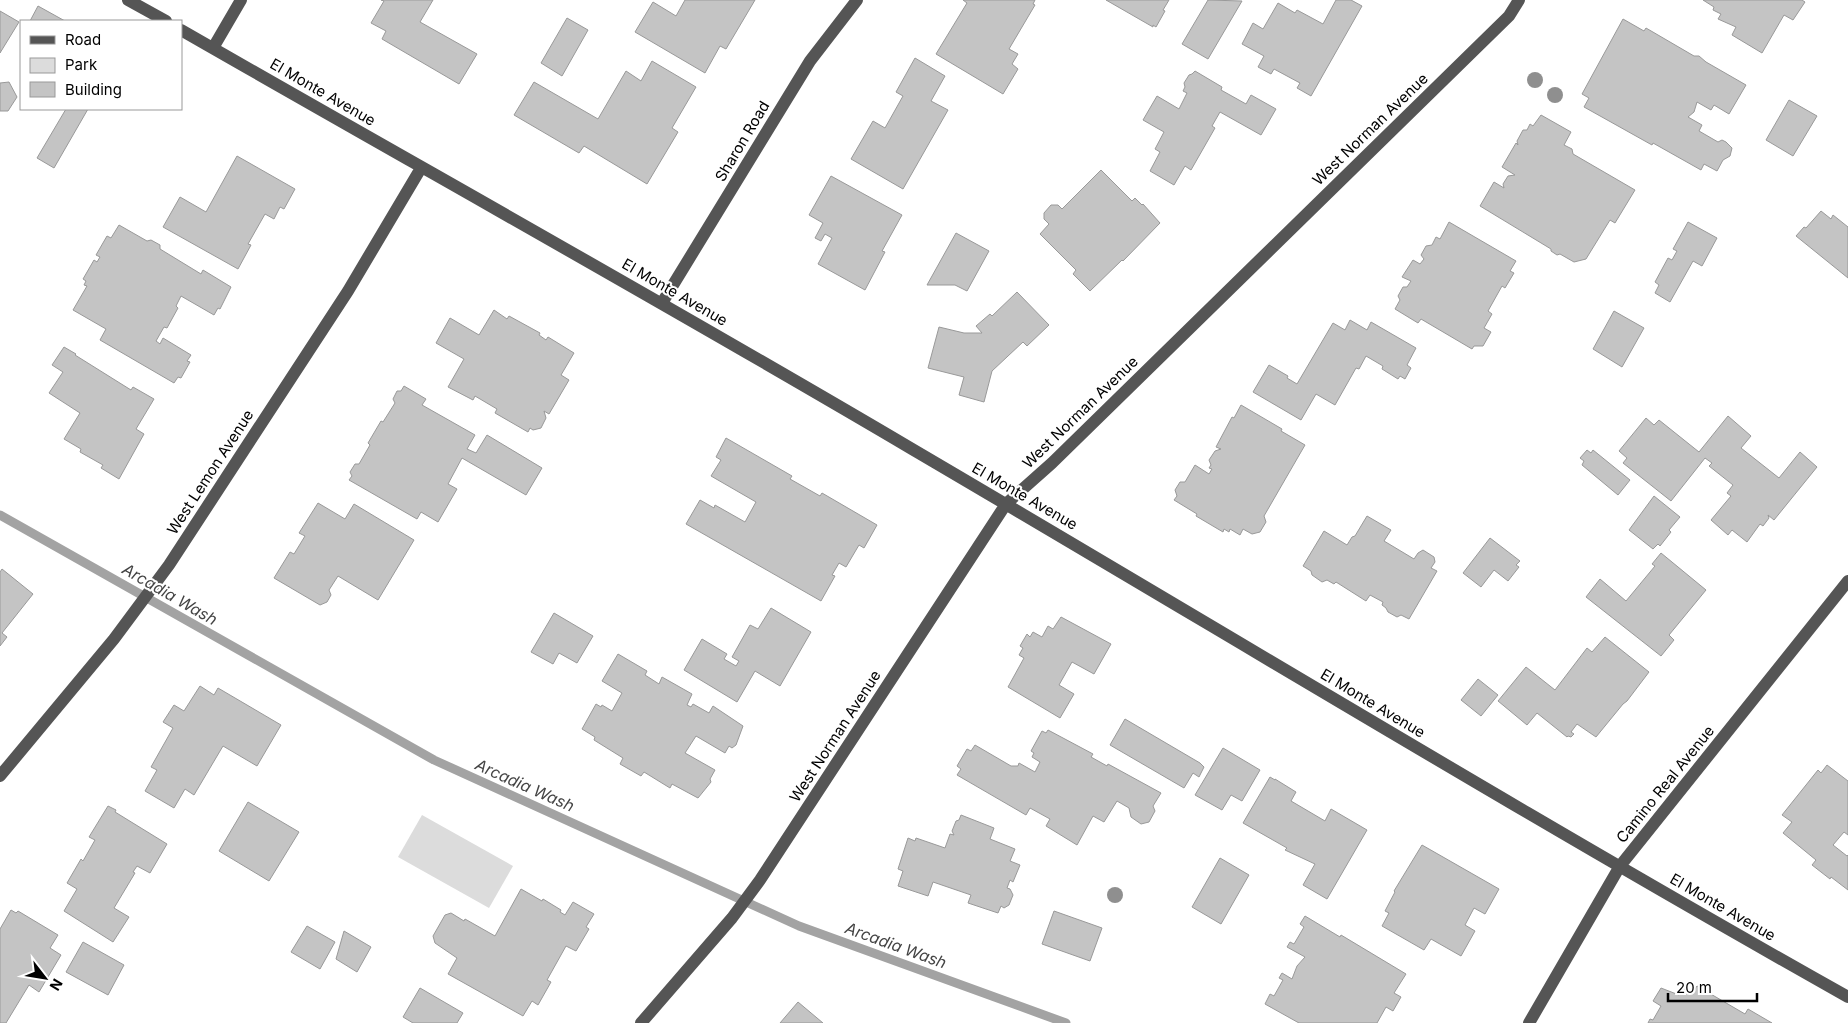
<svg xmlns="http://www.w3.org/2000/svg" width="1848" height="1023" font-family="Inter,sans-serif">
<rect width="100%" height="100%" fill="#fff"/>
<path fill="#dcdcdc" d="M422,815L513,866L489,908L398,857Z"/>
<g fill="none" stroke-linecap="round" stroke-linejoin="round">
<path stroke="#a3a3a3" stroke-width="9" d="M0,515L434,760L799,926L1066,1023"/>
</g>
<path fill="#c4c4c4" stroke="#999" d="M381,0H433L420,22L477,54L459,84L382,39L386,31L371,23L384,1Z
M685,0H755L726,49L720,46L705,73L635,32L653,2L676,16Z
M1035,0L1033,4L1035,5L1009,49L1018,54L1012,64L1018,69L1003,94L936,54L967,3L963,0Z
M1106,0H1169L1163,10L1165,11L1156,27L1153,25V27Z
M1208,0L1242,1L1208,59L1182,44Z
M1336,0H1351L1362,6L1311,96L1297,88L1300,83L1274,69L1271,74L1258,67L1264,56L1242,44L1253,23L1263,29L1278,3L1295,13L1297,10L1323,24Z
M1703,0H1802L1805,2L1793,20L1784,15L1762,53L1732,35L1736,27L1718,19L1721,14L1713,10L1714,7Z
M38,6L65,21H30Z
M0,11L19,22L0,53Z
M567,18L588,30L562,76L541,63Z
M1623,19L1644,31L1646,28L1694,56H1699L1706,62L1746,85L1729,114L1714,105L1711,110L1697,102L1694,112L1688,117L1702,125L1699,131L1718,142L1722,140L1726,142L1732,148L1730,156L1723,160L1717,171L1704,164L1701,170L1653,143L1652,145L1584,107L1589,98L1582,94Z
M915,58L945,76L931,101L948,110L903,189L851,159L873,121L885,128L903,96L896,92Z
M652,61L696,87L672,128L678,132L647,184L584,146L579,153L514,115L534,82L598,119L626,71L641,81Z
M1195,71L1222,87L1221,90L1246,104L1251,95L1276,109L1261,135L1220,112L1212,126L1215,128L1191,170L1185,166L1174,185L1150,171L1160,152L1155,149L1164,132L1143,120L1157,96L1179,109L1187,93L1183,91L1185,87L1184,83L1189,75L1192,74Z
M9,82L17,97L8,111H0V83Z
M1789,100L1817,116L1793,156L1766,140Z
M66,109H88L54,168L37,158Z
M1541,115L1571,132L1564,145L1572,149L1573,154L1635,190L1615,223L1610,220L1586,259L1574,262L1560,254L1557,255L1551,251V249L1480,206L1494,182L1504,188L1503,184L1508,176L1515,175L1502,167L1516,143L1518,145L1517,141L1523,130H1527L1530,124L1533,126Z
M237,156L295,189L284,209L280,207L274,219L265,214L248,244L251,245L238,269L163,227L180,197L206,212Z
M1101,170L1132,201L1135,198L1142,205L1143,204L1160,223L1123,261L1122,260L1090,291L1073,274L1076,270L1040,234L1049,224L1044,219V213L1051,205H1058L1062,209Z
M831,176L902,215L882,251L885,252L865,290L818,264L832,238L825,234L821,241L815,238L823,223L809,215Z
M1821,211L1831,219L1833,215L1848,227V278L1796,236L1804,227L1806,228Z
M1449,222L1516,261L1510,271L1514,273L1505,288L1502,286L1488,311L1492,314L1484,328L1491,332L1483,346H1474L1472,349L1421,319L1418,323L1395,309L1400,300L1398,296L1403,287H1407L1411,281L1402,277L1413,260L1420,264L1424,259L1421,255L1426,246L1432,245L1436,237L1440,239Z
M1688,222L1717,238L1702,266L1693,261L1670,302L1655,293L1659,285L1655,282L1668,258L1672,260L1677,251L1673,249Z
M119,225L147,241L151,240L160,245V249L201,274L203,270L231,287L220,309L218,308L214,315L181,296L176,306L178,308L167,328L164,327L156,341L160,344L163,338L191,355L187,361L190,362L181,378L178,377L174,383L100,340L106,329L73,310L87,286L84,285L86,281L83,279L94,260L97,262L100,257L96,255L107,236L111,238Z
M956,233L989,251L967,291L955,285H927Z
M1017,292L1049,325L1027,346L1023,342L992,371L984,402L959,395L964,377L928,368L939,327L964,333H982L976,326L990,314L992,316Z
M494,310L507,319L509,316L540,333L539,335L546,340L548,337L574,353L561,375L569,380L549,414L544,411L546,418L541,428L533,430L530,428L528,432L495,413L497,409L475,396L473,400L448,387L464,359L436,343L450,318L479,335Z
M1614,311L1644,328L1622,367L1593,349Z
M1350,320L1367,330L1371,322L1416,348L1407,365L1411,368L1405,379L1400,376L1398,379L1382,369L1383,366L1366,356L1359,369L1356,368L1335,405L1316,394L1301,420L1253,392L1269,365L1288,376L1287,378L1297,384L1333,323L1345,330Z
M64,347L76,354L75,355L131,390L133,387L154,399L136,429L144,434L119,479L101,468L103,465L80,452L81,449L64,439L80,413L49,393L63,372L52,365Z
M404,386L426,399L422,405L475,435L467,449L476,453L487,435L542,468L526,495L462,458L448,484L457,489L438,522L421,512L417,519L349,480L352,476L350,472L355,464H359L370,445L368,443L381,421L383,422L395,403L393,399L397,391H401Z
M1241,405L1282,429L1281,431L1305,445L1264,516L1266,522L1260,532L1252,534L1243,529L1240,535L1230,529L1229,532L1224,529L1223,532L1196,516L1197,514L1174,500L1177,496L1175,490L1180,482H1185L1195,465L1209,474L1212,469L1209,468L1211,465L1209,460L1215,451L1221,449L1216,447L1232,417L1234,418Z
M1728,416L1751,436L1741,448L1779,478L1800,452L1817,467L1774,520L1768,515L1769,518L1763,526L1760,524L1747,542L1732,530L1728,535L1711,520L1731,496L1727,493L1733,485L1709,466L1712,463L1705,458L1671,501L1623,463L1627,458L1619,451L1646,418L1654,425L1659,420L1699,452Z
M726,438L792,476L790,479L820,496L822,493L877,525L864,548L859,545L846,567L839,563L832,575L835,576L821,601L686,524L700,500L714,508L715,505L745,522L756,502L711,476L721,460L716,457Z
M1587,450L1591,453L1593,450L1630,480L1618,495L1582,465L1584,461L1580,458Z
M1654,496L1680,517L1669,530L1671,532L1660,546L1658,544L1653,549L1629,530Z
M318,503L345,519L354,504L414,540L378,600L338,576L329,590L331,595L327,602L320,605L274,578L290,552L294,554L305,536L299,533Z
M1367,516L1391,530L1384,541L1414,559L1418,553L1423,550L1434,557L1435,562L1431,568L1437,571L1409,619L1401,615L1397,617L1388,612L1386,608L1382,605L1383,602L1370,595L1366,601L1336,582L1334,584L1327,580L1322,582L1312,575L1311,571L1303,566L1324,531L1347,545L1352,537L1355,536Z
M1490,538L1520,561L1516,565L1519,567L1508,581L1494,570L1481,587L1463,573Z
M1661,553L1706,590L1669,635L1674,640L1661,656L1586,597L1600,579L1626,601L1655,566L1652,564Z
M2,569L33,594L2,633L7,637L0,646V572Z
M771,608L811,632L780,686L755,671L737,702L684,670L702,639L727,654L724,659L736,666L739,661L732,657L750,625L758,629Z
M554,613L593,636L577,663L559,653L553,664L531,652Z
M1061,617L1111,644L1094,674L1072,662L1059,685L1074,694L1060,718L1008,687L1024,658L1019,655L1023,648L1020,646L1027,634L1030,637L1033,632L1042,637L1048,626L1053,629Z
M1605,637L1649,672L1627,701L1623,704L1596,737L1577,724L1571,732L1574,734L1571,737L1568,736L1567,737L1537,713L1527,725L1498,701L1526,667L1555,690L1587,648L1592,652Z
M618,654L647,671L645,675L659,684L662,677L692,694L687,705L691,707L693,704L709,713L713,706L743,726L736,745L732,748L729,746L725,753L696,736L685,753L715,770L710,779L711,782L698,798L672,784L670,788L644,772L641,776L620,764L623,758L594,740L595,737L582,729L596,704L601,707L602,705L612,711L622,693L602,681Z
M1478,679L1498,695L1481,716L1461,700Z
M200,686L214,695L218,688L281,725L257,766L223,746L194,795L185,789L174,808L145,791L157,770L151,767L173,728L163,722L174,705L184,711Z
M1125,719L1200,763L1204,767L1199,777L1193,773L1184,788L1110,745Z
M1048,730L1093,754L1091,757L1107,766L1108,764L1161,793L1153,806L1155,811L1149,822L1141,824L1131,817L1129,808L1117,801L1104,822L1093,816L1077,845L1046,826L1050,819L1030,808L1026,815L957,775L961,769L957,766L967,749L971,751L975,745L1011,766H1018L1019,763L1035,772L1040,762L1032,757L1034,753L1031,751L1042,731L1046,733Z
M1223,748L1260,770L1242,801L1231,795L1222,810L1195,795Z
M1827,765L1848,781V835L1844,832L1833,845L1847,856L1848,855V890L1831,877L1830,879L1812,865L1816,860L1783,833L1792,822L1782,815L1818,770L1821,773Z
M1270,777L1275,780V779L1296,792L1291,801L1325,821L1331,809L1367,830L1327,899L1303,885L1315,864L1285,850L1287,848L1243,823Z
M248,802L299,832L269,881L219,851Z
M108,806L116,810L115,812L167,844L150,873L137,866L133,872L135,873L114,908L129,917L113,942L64,911L77,889L67,883L81,859L83,861L95,840L89,837Z
M961,815L994,828L990,839L1015,849L1010,861L1020,865L1013,882L1010,880L1007,888L1010,889L1013,895L1009,905L1004,908L1001,906L998,913L968,903L971,895L933,882L928,896L898,886L903,871L898,869L908,838L915,841L916,838L945,848L950,834L954,835L952,831L956,821L959,820Z
M1422,845L1499,889L1485,914L1474,908L1465,925L1475,931L1461,956L1431,939L1424,950L1382,926L1389,913L1385,911L1395,892L1394,891Z
M1220,858L1249,875L1221,924L1192,907Z
M521,889L542,901L543,899L561,910L560,912L565,915L573,902L594,914L586,927L589,929L576,951L566,946L547,980L551,982L538,1005L532,1001L523,1016L448,974L457,958L435,943L433,936L445,915L451,913L464,921L465,919L495,936Z
M11,910L16,913L18,911L58,935L50,948L61,955L39,992L29,985L6,1023H0V929Z
M1054,911L1102,928L1090,961L1042,944Z
M1305,916L1340,937L1341,935L1406,974L1394,993L1401,997L1393,1011L1386,1007L1377,1023H1299L1265,1004L1270,994L1274,996L1283,980L1279,978L1282,973L1292,979L1297,966L1305,957L1287,947L1290,942L1294,944L1304,927L1300,924Z
M307,926L335,942L320,969L291,952Z
M344,931L371,947L357,972L336,959Z
M83,942L124,965L108,995L66,972Z
M1697,986L1745,1014L1748,1009L1772,1023H1648L1650,1019L1653,1020L1661,1006L1653,1001L1661,988L1679,995L1683,988L1692,993Z
M420,988L463,1013L457,1023H413L403,1017Z
M798,1002L823,1023H780Z"/>
<g fill="none" stroke-linecap="round" stroke-linejoin="round">
<path stroke="#555" stroke-width="12" d="M128,0L166,21
M181,30C425,170 670,306 912,449C1224,632 1533,820 1848,997
M213,48L241,0
M662,303L810,61L857,0
M0,776L114,639L169,565L348,291L421,168
M641,1023L732,918L760,880L1006,504L1052,463L1509,16L1519,0
M1529,1023L1620,866L1848,581"/>
</g>
<g fill="#8f8f8f">
<circle cx="1535" cy="80" r="8"/>
<circle cx="1555" cy="95" r="8"/>
<circle cx="1115" cy="895" r="8"/>
</g>
<g text-anchor="middle" dominant-baseline="central" stroke-width="4" stroke-linejoin="round" paint-order="stroke">
<g font-size="15" fill="#000" stroke="#fff">
<text transform="translate(323 92) rotate(30)">El Monte Avenue</text>
<text transform="translate(1370 129) rotate(-44)">West Norman Avenue</text>
<text transform="translate(742 141) rotate(-59)">Sharon Road</text>
<text transform="translate(675 292) rotate(30)">El Monte Avenue</text>
<text transform="translate(1080 412) rotate(-44)">West Norman Avenue</text>
<text transform="translate(210 472) rotate(-57)">West Lemon Avenue</text>
<text transform="translate(1025 496) rotate(30)">El Monte Avenue</text>
<text transform="translate(1373 703) rotate(31)">El Monte Avenue</text>
<text transform="translate(835 736) rotate(-57)">West Norman Avenue</text>
<text transform="translate(1665 784) rotate(-51)">Camino Real Avenue</text>
<text transform="translate(1723 907) rotate(30)">El Monte Avenue</text>
</g>
<g font-size="16" font-style="italic" fill="#444" stroke="#fff">
<text transform="translate(170 594) rotate(30)">Arcadia Wash</text>
<text transform="translate(525 785) rotate(24)">Arcadia Wash</text>
<text transform="translate(896 945) rotate(20)">Arcadia Wash</text>
</g>
</g>
<rect x="20" y="20" width="162" height="90" fill="#ffffff" stroke="#999999"/>
<rect x="30" y="36" width="25" height="8" fill="#555555" stroke="#999999"/>
<text x="65" y="45" font-size="15" fill="#000000">Road</text>
<rect x="30" y="58" width="25" height="15" fill="#dcdcdc" stroke="#999999"/>
<text x="65" y="70" font-size="15" fill="#000000">Park</text>
<rect x="30" y="82" width="25" height="15" fill="#c4c4c4" stroke="#999999"/>
<text x="65" y="95" font-size="15" fill="#000000">Building</text>
<g transform="translate(45 978) rotate(121)" stroke="#ffffff" stroke-width="4" paint-order="stroke">
<path d="M0-4L9 19L0 12L-9 19Z" fill="#000000"/>
<text y="-8" font-size="14" font-weight="bold" text-anchor="middle" fill="#000000">N</text>
</g>
<path d="M1668 993v8h89v-8" fill="none" stroke="#000000" stroke-width="2.5"/>
<text x="1676" y="993" font-size="15" fill="#000000" stroke="#ffffff" stroke-width="4" paint-order="stroke">20 m</text>
</svg>
